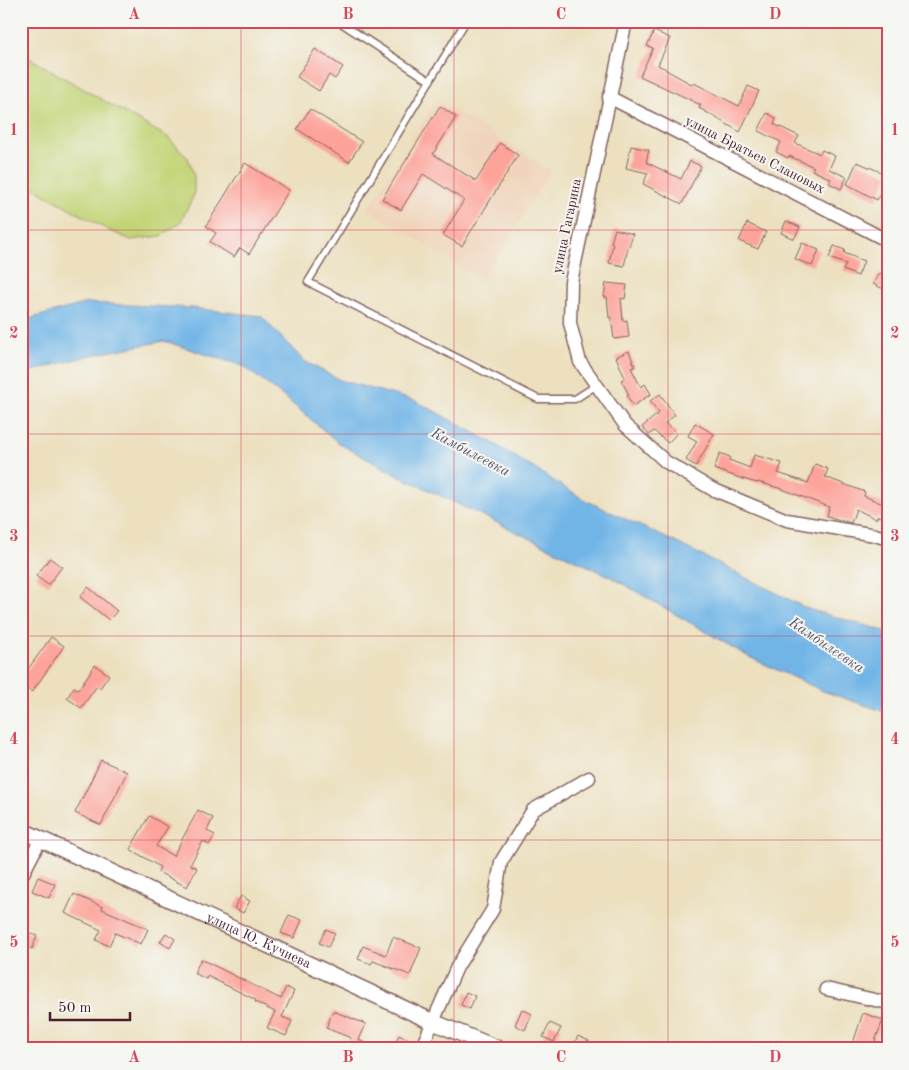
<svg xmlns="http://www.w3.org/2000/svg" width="909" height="1070" font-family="'Old Standard TT',serif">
<rect width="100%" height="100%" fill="#f6f6f2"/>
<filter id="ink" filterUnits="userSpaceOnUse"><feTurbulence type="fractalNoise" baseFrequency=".02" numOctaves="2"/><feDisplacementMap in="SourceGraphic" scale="10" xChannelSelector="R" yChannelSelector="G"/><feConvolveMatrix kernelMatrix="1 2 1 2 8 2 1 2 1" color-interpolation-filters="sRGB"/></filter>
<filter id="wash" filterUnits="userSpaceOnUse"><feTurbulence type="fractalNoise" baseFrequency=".0096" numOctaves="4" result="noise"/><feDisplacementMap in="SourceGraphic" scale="20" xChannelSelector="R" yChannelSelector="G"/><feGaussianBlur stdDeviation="1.12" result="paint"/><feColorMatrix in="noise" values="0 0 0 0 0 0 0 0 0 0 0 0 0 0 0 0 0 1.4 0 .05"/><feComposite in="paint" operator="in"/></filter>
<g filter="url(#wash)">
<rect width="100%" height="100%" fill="#ece0bf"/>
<path fill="#f0d5bc" d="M437,99L551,171L482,281L368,209Z"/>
<path fill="#c2d476" stroke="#867a50" d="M21,55H24L169,138L188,158L194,176V195L180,223L161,236L131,240L108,230L21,181Z"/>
<path fill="#71b5e7" stroke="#5e6a89" d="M87,303L192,308L261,316L304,361L340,380L416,401L493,443L583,499L679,544L808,609L888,632V713L823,691L751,658L613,578L393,473L340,444L288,400L243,366L164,341L92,355L21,374V321Z"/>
<g id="blocks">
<path fill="#fda39a" d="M654,31L670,38L658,65L666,69V70L693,85L694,83L739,106L748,86L759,91L740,132L699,108L701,105L640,76L653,48L647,46Z
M315,49L343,67L335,79L329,75L319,91L297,77Z
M440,106L456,117L433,154L476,181L500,143L518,155L462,246L443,235L464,200L423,174L401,210L382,199Z
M310,109L362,142L349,162L297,129Z
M767,113L776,118L774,124L799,136L795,143L820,154L822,150L835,156L829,169L847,177L841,189L829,183L831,179L812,170L814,167L789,156L788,158L776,152L781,142L758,131Z
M631,146L649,150L646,162L681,179L690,161L701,166L682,204L643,184L648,173L626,168Z
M857,162L888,175L877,200L847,184Z
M245,163L289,190L249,254L240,248L234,257L210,242L216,233L206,226Z
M786,221L800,227L794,239L781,233Z
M747,223L766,232L758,249L739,241Z
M615,229L633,234L629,248H628L624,266L609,263L613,243H611Z
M802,243L819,250L812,266L795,259Z
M834,246L845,250L844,253L864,261L858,276L843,270L846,264L829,258Z
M879,273L888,277V291L873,284Z
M606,283L627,285L625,299L621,298L623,321L627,320L629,337L614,339L611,317L609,318L607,297H604Z
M629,351L635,367L631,368L641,387L645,384L651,394L633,406L627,396L629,395L621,380L625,378L616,357Z
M660,394L675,415L665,423L677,433L668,443L654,431L649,435L642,427L659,413L650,401Z
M695,423L714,434L696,466L686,460L697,441L688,436Z
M720,453L730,457L729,460L750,468L754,455L782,463L778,473L808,483L815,464L828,469L825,477L865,492L864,496L888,506V520L878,516L876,519L856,509L851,523L827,516L829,507L782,489L758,482L757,483L743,479L714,469Z
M50,558L62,567L48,585L36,576Z
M88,587L117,611L109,620L80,597Z
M51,637L64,646L32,692L21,685V679Z
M95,665L109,675L100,688L97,686L81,708L67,698L74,687L78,690Z
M101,760L127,772L101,825L75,813Z
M198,810L213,818L207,831L215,835L209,845L203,841L190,865L197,868L187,887L158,872L160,867L130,849L149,816L168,827L156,846L173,856Z
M38,877L55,884L49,898L32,891Z
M74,894L103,907L102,909L148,929L141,944L115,933L109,946L96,940L101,930L65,913Z
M241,896L250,901L243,913L234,908Z
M289,915L302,920L294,938L281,933Z
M326,929L335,933L328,947L319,943Z
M21,930L37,936L32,949L21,944Z
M166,933L175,939L170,948L160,942Z
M393,937L421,948L410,975L373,961L371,964L358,959L363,946L386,955Z
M201,959L281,999L286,987L294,991L282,1017L292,1021L286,1036L267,1028L275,1012L255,1002L256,1000L207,976L206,979L194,973Z
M466,992L475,996L470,1009L461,1005Z
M522,1009L532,1014L525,1030L515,1025Z
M333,1011L366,1024L359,1040L378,1049H346L351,1038L326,1028Z
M863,1013L883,1020L872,1049H851Z
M550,1023L561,1028L554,1042L543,1037Z
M399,1035L410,1040L406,1049H392Z
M578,1036L589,1041L586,1049H572Z"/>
</g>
</g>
<g filter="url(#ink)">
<use href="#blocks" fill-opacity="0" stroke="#83635f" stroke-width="1"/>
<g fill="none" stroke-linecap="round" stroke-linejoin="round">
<g stroke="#83635f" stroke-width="9">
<path id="service" d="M338,21L430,81
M466,21L308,282L538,399H575L597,385"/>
</g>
<g stroke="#83635f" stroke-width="15">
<path id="minor" d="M626,21L571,282L570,323L580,362L625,425L666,462L712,489L787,520L875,535L888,539
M609,97L888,241
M21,877L40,840
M826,989L888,1003
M421,1049L457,967L493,909L501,862L533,810L589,778"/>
</g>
<g stroke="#83635f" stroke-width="18">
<g id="tertiary">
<path id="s1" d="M21,830L433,1022L499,1049"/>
</g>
</g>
<use href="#service" stroke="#fff" stroke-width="6"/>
<use href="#minor" stroke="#fff" stroke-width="12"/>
<use href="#tertiary" stroke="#fff" stroke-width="15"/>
</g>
</g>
<path fill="none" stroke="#d1495b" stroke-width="1" stroke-opacity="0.55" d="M241,21V1049M454,21V1049M668,21V1049M21,230H888M21,434H888M21,636H888M21,840H888"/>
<g text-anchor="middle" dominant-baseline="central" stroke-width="4" stroke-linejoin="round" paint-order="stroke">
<g font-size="14" fill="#4a1f2b" stroke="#f6f6f2">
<text transform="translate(755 155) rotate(27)">улица Братьев Слановых</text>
<text transform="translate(567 226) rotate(-78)">улица Гагарина</text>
<text stroke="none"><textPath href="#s1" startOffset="262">улица Ю. Кучиева</textPath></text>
</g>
<g font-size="15" font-style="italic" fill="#58546d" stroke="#f6f6f2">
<text transform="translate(470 453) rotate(28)">Камбилеевка</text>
<text transform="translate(826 646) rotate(34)">Камбилеевка</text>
</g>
</g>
<rect width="909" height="1070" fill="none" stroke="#f6f6f2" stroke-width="55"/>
<path d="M50 1012v8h80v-8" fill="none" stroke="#4a1f2b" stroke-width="2.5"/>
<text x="58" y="1012" font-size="15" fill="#4a1f2b" stroke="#f6f6f2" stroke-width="4" paint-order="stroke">50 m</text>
<rect x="28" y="28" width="854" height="1014" fill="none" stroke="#d1495b" stroke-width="2"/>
<g font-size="16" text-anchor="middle" font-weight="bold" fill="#d1495b">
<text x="134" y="19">A</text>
<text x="348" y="19">B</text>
<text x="561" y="19">C</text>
<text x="775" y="19">D</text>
<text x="14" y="135">1</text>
<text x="895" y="135">1</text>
<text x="14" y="338">2</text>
<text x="895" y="338">2</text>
<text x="14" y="541">3</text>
<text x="895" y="541">3</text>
<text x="14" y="744">4</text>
<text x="895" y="744">4</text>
<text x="14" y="947">5</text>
<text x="895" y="947">5</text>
<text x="134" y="1062">A</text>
<text x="348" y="1062">B</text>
<text x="561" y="1062">C</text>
<text x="775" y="1062">D</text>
</g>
</svg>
